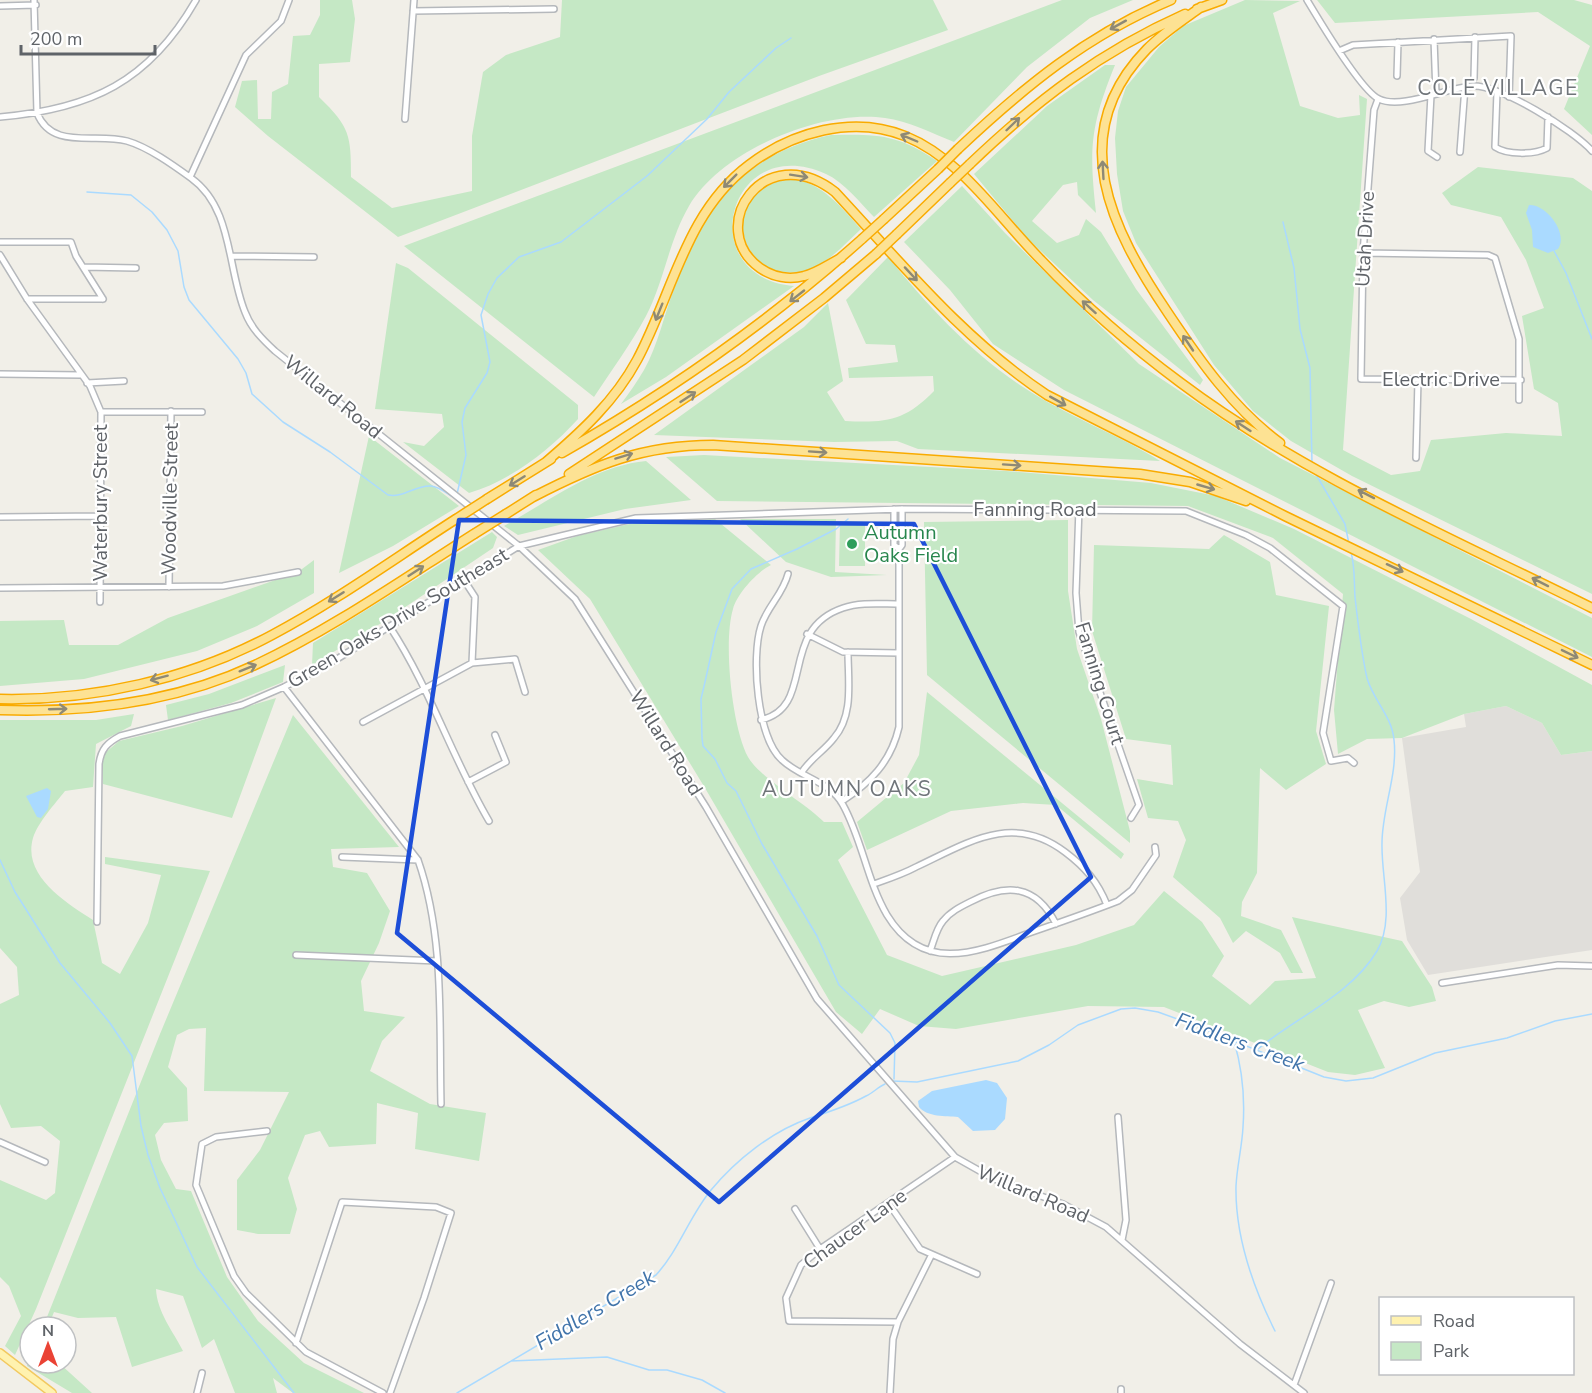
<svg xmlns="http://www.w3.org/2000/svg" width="1592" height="1393" font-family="'Nunito Sans',sans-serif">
<rect width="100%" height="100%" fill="#f1efe8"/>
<path fill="#e0deda" d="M1506,706L1542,723L1561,755L1592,751V950L1428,975L1407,940L1400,898L1420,872L1402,738L1466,727L1464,714Z"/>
<path fill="#c5e8c5" d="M320,0H352L355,19L350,62L319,64V97C350,127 351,135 351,177L392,208L472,191V136L483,72L506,55L560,37L562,0H933L948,30L819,76L398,237L268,136L235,107L242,81L257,80L258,119H271L272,92L288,84L293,36L310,35L320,15Z
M1062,0H1133L1090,18L1027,67L954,142C932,133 908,121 885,118C822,109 722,150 689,206C669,240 664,282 646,316C631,344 611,371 594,397L404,246Z
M1245,0L1300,1L1273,13L1300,106L1338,118L1360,115L1359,95L1367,99L1343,450L1391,475L1420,471L1431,440L1506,433L1562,436L1558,403L1534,389L1522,316L1544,308L1526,260L1501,217L1451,205L1442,193L1478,167L1573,178L1592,191V594L1352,476L1291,441L1253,411L1214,365L1136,243L1123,211L1117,174L1115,138L1118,111L1126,87L1159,47L1183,26Z
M1317,0H1574L1592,5V135L1564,109L1590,46L1538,12L1335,23Z
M1105,65H1115C1090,127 1089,148 1096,213L1078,195L1077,182L1063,185L1032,221L1057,243L1079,235L1086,219L1101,232L1136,289L1203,380L1200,385L1093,300L1028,239L974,174L1047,106Z
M831,135C877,134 898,134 937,161L874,217C860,203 844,182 826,174C728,130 691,277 794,286L666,377L621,404C629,393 637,382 644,370C658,345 664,315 674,289C704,208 742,154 831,135Z
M789,178C822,182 840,206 861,229C847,242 833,258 815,267C748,298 705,195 789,178Z
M962,186L1005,233L1139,364L1280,458L1592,618V657L1064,390L993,344L950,290L904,242Z
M888,257C928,306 970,352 1023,387C1066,416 1116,433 1160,461L918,449L897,441L834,442L654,435L804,327L828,303L843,381L827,392L845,421C886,423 905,421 934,391L933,376L849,378L848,368L898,362L895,345L866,344L846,300Z
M396,263L408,268L578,405V419C550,450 510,481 469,493L403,442L424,446L444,427L442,414L375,409Z
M369,436L459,506L393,546L339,573Z
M704,455L1006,471L1151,483L1216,496L1294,529L1471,619L1592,685V751L1561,755L1542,723L1506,706L1464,714L1402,738L1367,739L1338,754L1334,710L1343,594L1273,538L1188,506L717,501L666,457Z
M646,461L691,500L625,509L518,535L504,526C549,501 594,466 646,461Z
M715,519L771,565C757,572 737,594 733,609C723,642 732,727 748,757C760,778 805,803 824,822H842L853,847L838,860L887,955L942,976L1076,945L1134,925L1164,891L1202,922L1224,956L1212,976L1250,1005L1275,981L1316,978L1292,917L1402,941L1432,987L1436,1001L1409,1007L1384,1001L1358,1010L1385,1068L1355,1075L1328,1072L1164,1007L1088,1006L956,1029L919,1026L880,1009L862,1034L836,1012L705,788L590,599L538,550L577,536L634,523Z
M740,519H836L835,572L887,575L831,577L786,562Z
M1068,520V591L1077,649L1101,719L1130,831V843L927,675L924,522Z
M840,521L865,522V566H839Z
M492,532L497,537L493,548L383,622L312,665L313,643Z
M1224,535L1270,562L1276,595L1329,606L1316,731L1326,764L1286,790L1260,768L1257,873L1242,902L1241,916L1281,930L1303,973H1291L1280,953L1246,931L1233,943L1220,918L1173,877L1186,840L1178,821L1148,818L1137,779L1173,785L1171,745L1126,739L1092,631L1094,545L1209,549Z
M314,560V593L257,626L197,651L84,679L0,686V621L64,620L69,645H118L168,618L298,572Z
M285,665L283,682L231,703L168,720L166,705L209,694Z
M927,692L1124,854L1121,859L1056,805L1023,803L951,811L867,850L857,822L904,783L919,755Z
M276,698L232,818L103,784L102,766L105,753L119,741L182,726Z
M134,714L131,726L96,744L93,787L65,791C55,804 38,822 33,838C22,876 67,903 93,920L102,963L120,974L148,923L161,875L105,864V857L210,871L36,1309L15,1355L5,1346L21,1316L9,1286L0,1277V1180L46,1200L55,1193L60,1141L41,1126L11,1128L0,1104V1004L19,995L17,967L0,948V720H96Z
M293,715L399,847L331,849L333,867L367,873L390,911L379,943L361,981L364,1011L405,1017L382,1041L370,1071L430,1104L486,1113L479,1161L415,1149L418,1113L377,1103L376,1144L329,1147L320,1131L305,1135L288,1178L297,1209L290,1234H258L237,1230V1180L260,1150L289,1092L204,1091L206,1028L189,1029L177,1035L168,1067L187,1088L188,1121L164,1123L155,1135L161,1160L176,1189L191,1191L227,1277L258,1321L304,1363L364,1393H293L273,1378L277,1393H235L214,1339L202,1348L183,1296L156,1289C157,1312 173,1331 183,1351L132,1367L116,1317L78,1318L54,1312L48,1327H43L160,1034Z
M30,1357V1363H59L92,1393H72L27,1366Z"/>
<path fill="#aadaff" d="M1529,205C1546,204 1569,233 1558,249L1548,253L1533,247L1532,230L1526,213Z
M47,788L51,791L48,809L41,818L37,817L26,796Z
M986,1080L997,1083L1007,1098L1005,1119L995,1130L973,1131L958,1117C946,1116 927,1117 919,1107L918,1101L932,1091Z"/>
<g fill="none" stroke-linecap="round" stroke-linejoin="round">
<path stroke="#aadaff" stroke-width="1.5" d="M87,192L131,195L152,212L167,230L178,251L184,287L189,300L238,359L246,373L252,394L283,422L330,452L388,495C404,498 415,485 431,486C442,487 451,498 456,498
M1283,222L1294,268L1300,329L1310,368L1312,464
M1553,249L1566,273L1592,339
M1314,471L1345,524L1349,544
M457,494L466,455L462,422L465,408L487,373L490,362L481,315L488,294L497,278L519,257L561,242L647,176L707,119L729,92L776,48L791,38
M848,519L836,529L797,549L751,569L732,589L716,632L705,682L701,699L702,738L703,746L715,759L727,783L736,791L762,844L817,936L839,985L890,1033L895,1043L894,1079
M0,860L15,892L60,963L110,1023L132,1056L141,1126L148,1155L160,1188L197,1267L294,1393
M1234,1041C1242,1068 1245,1099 1243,1127C1242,1147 1237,1166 1236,1186C1235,1235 1253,1287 1275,1331
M1258,1049C1295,1018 1351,995 1377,951C1395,920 1381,877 1382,843C1382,809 1398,774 1394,740C1392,716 1373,700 1367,678C1361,651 1358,624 1355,597C1354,581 1355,567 1351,552
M892,1081L917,1082L1018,1061L1049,1045L1078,1025L1121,1009L1135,1008L1158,1012L1194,1025L1324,1077L1346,1081L1373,1078L1435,1053L1507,1038L1555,1021L1592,1014
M511,1361L607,1357L649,1370H667L702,1380L725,1393
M457,1393L656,1275C679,1250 689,1217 711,1190C736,1160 772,1131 810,1118C829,1112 848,1106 866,1096C873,1093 878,1087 885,1084"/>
<g stroke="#b5b8bc" stroke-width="8">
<path id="minor" d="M34,0L37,113C52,151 96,132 127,141C148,147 173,165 191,178C233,208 227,268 245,312C251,328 262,339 275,351L519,546L575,599L706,807L817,999L955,1157L994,1179L1063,1204L1106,1227L1240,1344L1304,1393
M1307,0C1319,20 1361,91 1379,99C1402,110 1448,87 1473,86C1501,85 1573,130 1592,151
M0,6L36,5
M413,11L554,9
M1434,39L1436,94
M1339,51L1353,45L1511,36L1509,97
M1397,76L1398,42
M1474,78L1475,37
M1497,92L1495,147C1507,155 1534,155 1547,148L1548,117
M1431,95L1428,151L1437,157
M1378,99L1374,110L1363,253L1361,379L1521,380
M0,117C91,109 149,82 196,0
M405,119L414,0
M1460,152L1465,87
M190,177L246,55L281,21L289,0
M0,242H71L76,256L103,299
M1363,253L1488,255L1495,258L1519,339V400
M0,255L27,299L90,386L101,412L100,602
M232,256L314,257
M83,267L136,268
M27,299H103
M0,374L81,375
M87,383L124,381
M101,412H202
M1416,458L1418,380
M1079,508L1076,593L1079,632L1139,805L1131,818
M894,509V545L899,549
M0,517L101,516
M788,574C783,594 767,607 761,626C751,657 757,738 782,760C801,778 830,781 843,805C862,839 867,881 887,915C924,976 980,951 1032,932C1061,922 1090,912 1118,901L1132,890L1156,855L1155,847
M464,580L475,597L472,663
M169,587L171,411
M0,588L223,586L298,572
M390,627C430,688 452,758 489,821
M807,634L843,652L899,653
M284,687L418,860C445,937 439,1024 441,1104
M761,720C817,707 777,630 843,608C860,602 880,604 898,604
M363,722L472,663L515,659L525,692
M802,772C811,758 824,751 834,738C854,715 848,681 848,652
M468,782L506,762L495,735
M841,802C870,783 891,762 899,727V549L902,545V509
M342,857L418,860
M874,884C888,879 903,874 916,867C967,843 1013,812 1065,852C1085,867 1098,882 1107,905
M97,922L99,764C101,749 107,743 120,736L242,705L284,687L337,659L519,546L636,518L900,509L1186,511L1246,535L1270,548L1343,606L1323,733L1331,761L1348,758L1354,763
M930,951C934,941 936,929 943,921C950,912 960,907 970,902C1006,883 1036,884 1056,924
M296,955L437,961
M1442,983L1558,965L1592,966
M1118,1117L1126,1220L1122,1240
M267,1131L216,1137L202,1144L196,1185L234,1276L246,1293L306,1352L383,1393
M0,1142L45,1162
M889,1204L920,1249L977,1274
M795,1209L820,1249
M898,1322L789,1321L786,1298L801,1265L820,1249L955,1157
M296,1343L342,1202L436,1207L451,1213L424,1298L390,1393
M1294,1385L1331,1283
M1121,1389V1393
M197,1393L202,1373
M890,1393L893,1339L898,1322L931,1256"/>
</g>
<g stroke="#f2c960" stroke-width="10">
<path id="major" d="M0,1353L52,1393"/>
</g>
<g stroke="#f9ab00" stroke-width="11">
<path id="highway" d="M1201,7C1183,20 1163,33 1147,49C1063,135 1112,230 1168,313C1200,361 1233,408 1280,443
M1197,9L1222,0
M958,149C1024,87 1087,35 1171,0
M970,164C1037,100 1100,52 1185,14
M884,219L938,169
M897,234L950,183
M841,258C829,264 817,273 804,276C789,280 773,277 760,268C704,228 764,137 835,192C902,264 965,341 1047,395L1285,516L1592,665
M562,453C669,392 770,321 862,239
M546,462C581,432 615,401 637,360C673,293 685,213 749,165C792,132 853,115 905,136C962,159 999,218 1041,260C1084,305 1131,346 1181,383C1305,476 1454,539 1592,608
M569,474L743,360L824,298L876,254
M533,497C595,465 642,445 713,445L1140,474L1190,482L1246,501
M487,499L551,459
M506,514L536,495
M0,699C93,701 190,679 272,635C336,601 395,558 456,519
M0,710C86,713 176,702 255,665C332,629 403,579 474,534"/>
</g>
<use href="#minor" stroke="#fff" stroke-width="5"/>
<use href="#major" stroke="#fff2af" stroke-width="7"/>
<use href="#highway" stroke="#fde293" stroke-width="8"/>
<g stroke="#f9ab00" stroke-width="11" stroke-linecap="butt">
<path id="highway-bridge" d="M938,169L958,149
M950,183L970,164
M862,239L884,219
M876,254L897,234
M456,519L487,499
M474,534L506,514"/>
</g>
<use href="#highway-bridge" stroke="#fde293" stroke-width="8"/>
</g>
<defs><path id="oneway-shaft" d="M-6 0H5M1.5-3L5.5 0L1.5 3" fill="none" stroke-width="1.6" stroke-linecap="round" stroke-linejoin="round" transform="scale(1.5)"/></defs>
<g stroke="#8e8975">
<use href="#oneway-shaft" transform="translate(1118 25) rotate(151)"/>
<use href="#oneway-shaft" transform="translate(1013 124) rotate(-44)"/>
<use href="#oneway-shaft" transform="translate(909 138) rotate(-157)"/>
<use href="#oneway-shaft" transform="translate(1103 170) rotate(-93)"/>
<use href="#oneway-shaft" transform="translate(799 176) rotate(9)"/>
<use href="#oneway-shaft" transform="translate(730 181) rotate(135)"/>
<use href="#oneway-shaft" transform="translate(911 274) rotate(47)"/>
<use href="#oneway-shaft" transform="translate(797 296) rotate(142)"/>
<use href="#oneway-shaft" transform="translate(1089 307) rotate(-138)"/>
<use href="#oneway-shaft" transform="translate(659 312) rotate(112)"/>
<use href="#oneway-shaft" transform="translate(1188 343) rotate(-124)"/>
<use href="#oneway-shaft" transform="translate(688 397) rotate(-33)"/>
<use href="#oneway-shaft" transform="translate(1058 401) rotate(29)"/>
<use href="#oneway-shaft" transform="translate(1243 426) rotate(-147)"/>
<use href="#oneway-shaft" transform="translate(818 452) rotate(4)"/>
<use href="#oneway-shaft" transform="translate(624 456) rotate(-17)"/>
<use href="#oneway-shaft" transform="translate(1012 465) rotate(4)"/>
<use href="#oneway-shaft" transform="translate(517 481) rotate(148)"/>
<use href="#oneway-shaft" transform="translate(1206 487) rotate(16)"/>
<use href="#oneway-shaft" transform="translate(1366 494) rotate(-153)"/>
<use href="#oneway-shaft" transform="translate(1395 568) rotate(25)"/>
<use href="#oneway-shaft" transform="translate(416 571) rotate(-33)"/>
<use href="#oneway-shaft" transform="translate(1540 582) rotate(-153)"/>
<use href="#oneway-shaft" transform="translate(336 597) rotate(148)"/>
<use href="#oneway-shaft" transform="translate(1570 654) rotate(26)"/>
<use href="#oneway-shaft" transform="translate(248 668) rotate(-22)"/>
<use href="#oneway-shaft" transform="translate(159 678) rotate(165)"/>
<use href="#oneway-shaft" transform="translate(58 709) rotate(-2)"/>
</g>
<path fill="none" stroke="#1d4ed8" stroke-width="4.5" stroke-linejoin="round" d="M459,520L914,524L1091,877L719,1202L397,933Z"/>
<circle fill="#2e9e5b" stroke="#fff" stroke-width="2" cx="852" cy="544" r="6"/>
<g text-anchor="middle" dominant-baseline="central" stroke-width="4.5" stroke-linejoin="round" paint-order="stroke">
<g font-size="20" fill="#5f6368" stroke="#fff">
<text transform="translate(1365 239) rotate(-87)">Utah Drive</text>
<text x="1441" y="379">Electric Drive</text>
<text transform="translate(333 397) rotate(39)">Willard Road</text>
<text transform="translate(170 499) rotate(-89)">Woodville Street</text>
<text transform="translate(100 503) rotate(-90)">Waterbury Street</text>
<text x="1035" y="509">Fanning Road</text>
<text transform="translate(398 618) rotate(-31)">Green Oaks Drive Southeast</text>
<text transform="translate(1100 683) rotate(73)">Fanning Court</text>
<text transform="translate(666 743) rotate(58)">Willard Road</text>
<text transform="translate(1033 1194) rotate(23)">Willard Road</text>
<text transform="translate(855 1229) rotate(-36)">Chaucer Lane</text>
</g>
<g font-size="20" fill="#27864d" stroke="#fff" text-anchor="start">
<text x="864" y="532">Autumn<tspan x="864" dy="23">Oaks Field</tspan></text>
</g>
<g font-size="21" letter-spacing="1.5" fill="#70757a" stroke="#fff">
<text x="1498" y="88">COLE VILLAGE</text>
<text x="847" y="789">AUTUMN OAKS</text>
</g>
<g font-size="21" font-style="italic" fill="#4174aa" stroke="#fff">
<text transform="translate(1240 1042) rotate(20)">Fiddlers Creek</text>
<text transform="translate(595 1310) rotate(-31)">Fiddlers Creek</text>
</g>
</g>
<rect x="1379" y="1297" width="195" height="78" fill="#ffffff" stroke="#bfc1c3" stroke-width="1.5"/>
<rect x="1391" y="1316" width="30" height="9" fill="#fff2af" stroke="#bfc1c3" stroke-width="1.5"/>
<text x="1433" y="1327" font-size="18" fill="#5f6368">Road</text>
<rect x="1391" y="1342" width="30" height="18" fill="#c5e8c5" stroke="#bfc1c3" stroke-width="1.5"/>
<text x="1433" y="1357" font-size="18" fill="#5f6368">Park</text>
<g transform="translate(48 1345)"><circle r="28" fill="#ffffff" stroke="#bfc1c3" stroke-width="1.5"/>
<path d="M0-4.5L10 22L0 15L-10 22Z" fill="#ea4335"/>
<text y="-9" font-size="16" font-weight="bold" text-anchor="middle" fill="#5f6368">N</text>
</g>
<path d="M21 45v9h134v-9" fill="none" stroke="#5f6368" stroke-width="3"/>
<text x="30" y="45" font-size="18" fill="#5f6368" stroke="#ffffff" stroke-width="4.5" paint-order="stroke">200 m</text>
</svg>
